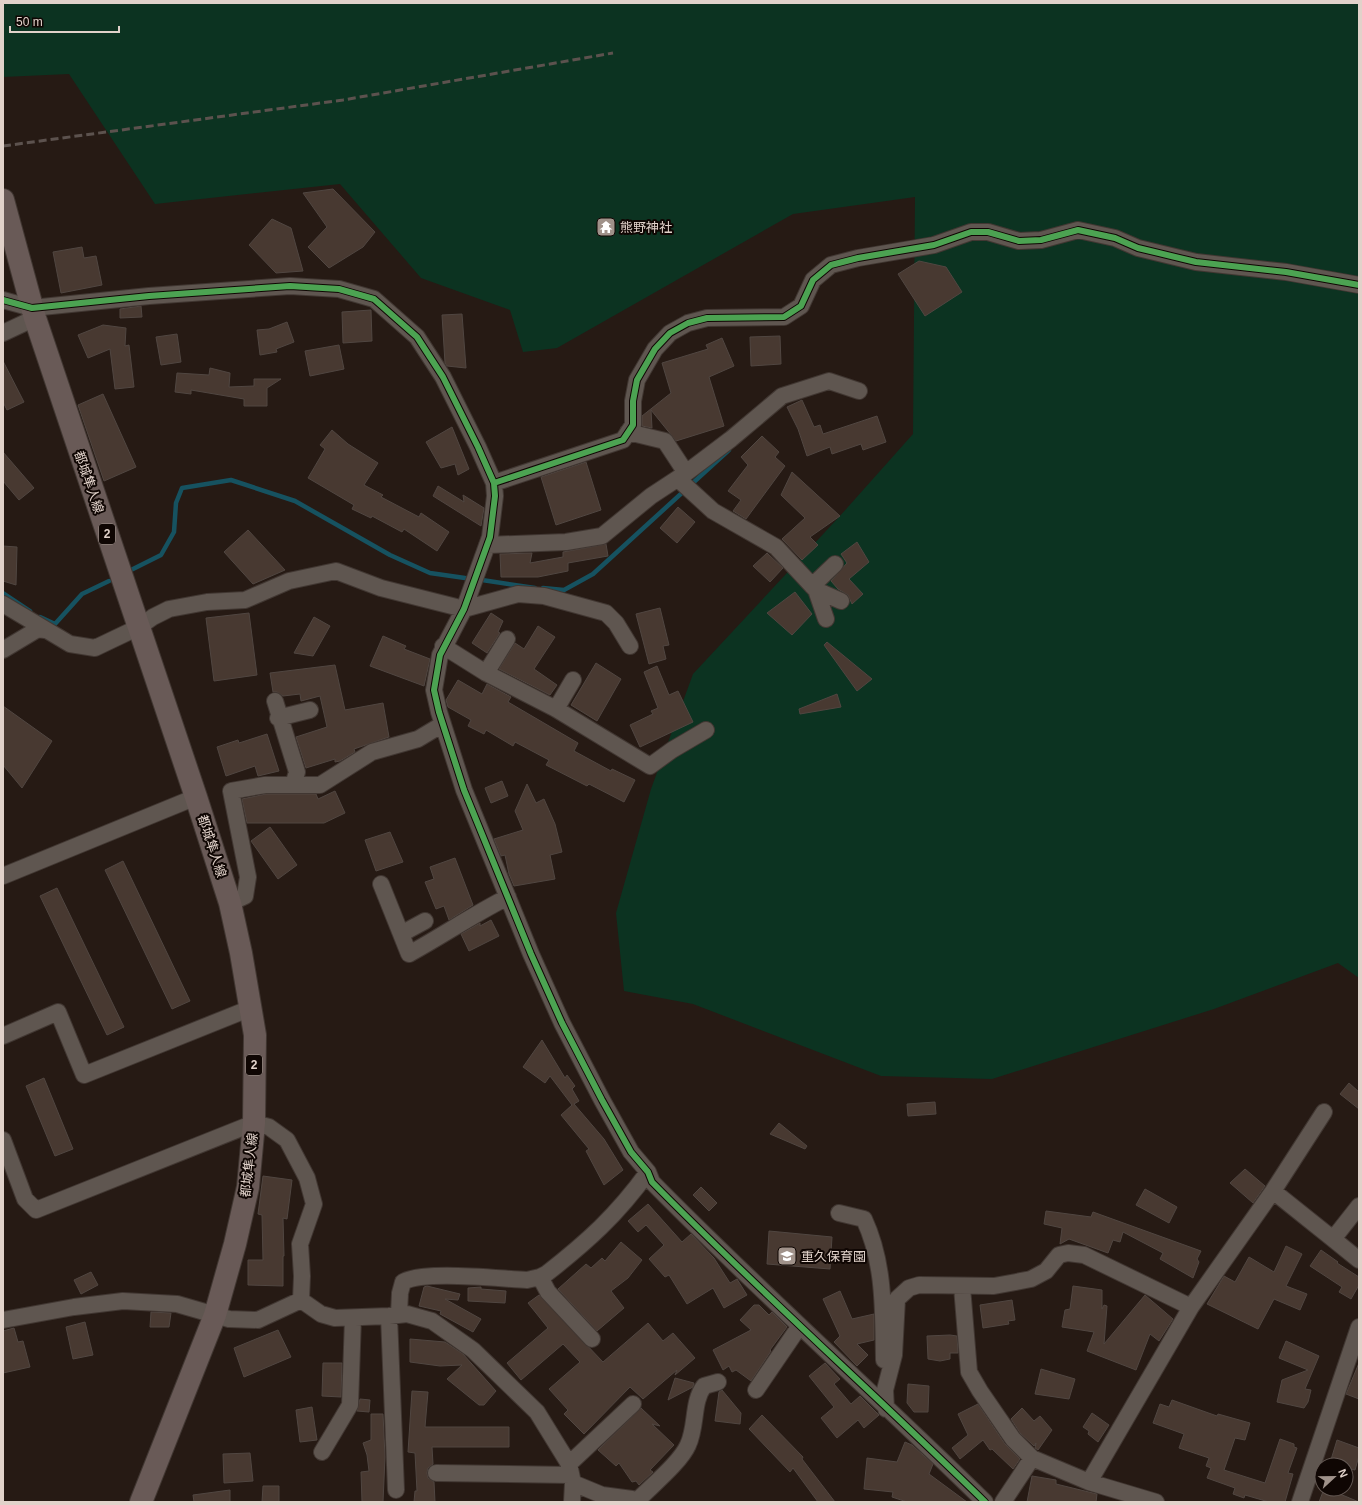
<svg xmlns="http://www.w3.org/2000/svg" width="1362" height="1505" font-family="Helvetica,'Noto Sans JP',sans-serif">
<rect width="100%" height="100%" fill="#261a14"/>
<path fill="#0c3321" d="M3,3H1359V978L1338,963L1214,1009L992,1079L881,1076L693,1004L624,991L616,913L651,789L693,674L839,517L913,434L915,197L793,214L557,348L523,352L510,310L421,278L340,184L155,204L69,74L3,77Z"/>
<g fill="none" stroke-linecap="round" stroke-linejoin="round">
<path stroke="#165260" stroke-width="4.5" d="M131,570L161,555L174,532L176,503L182,488L231,480L295,501L390,555L430,573L465,578
M482,580L535,588
M543,588L564,590L593,574L729,450
M3,593L30,611
M40,617L55,624L82,594L109,581"/>
</g>
<path fill="#483931" stroke="#504641" d="M333,189L375,232L363,247L329,268L308,247L327,227L303,193Z
M272,219L291,228L303,271L276,273L249,245Z
M82,247L84,258L96,256L102,285L61,293L53,252Z
M919,261L946,267L962,292L925,316L898,274Z
M141,306L142,317L120,318V309Z
M371,310L372,341L343,343L342,312Z
M462,314L466,368L447,366L445,363L442,315Z
M287,322L294,342L276,349L277,352L260,355L257,330L269,329Z
M103,325L126,328L125,346L129,345L134,387L115,389L110,349L88,358L78,335Z
M177,334L181,362L161,365L156,337Z
M780,336L781,364L751,366L750,337Z
M722,338L734,366L709,377L724,426L676,441L651,410L652,428L642,426V416L671,393L662,363L708,349L706,345Z
M339,345L344,369L310,376L305,351Z
M3,361L24,402L7,410L3,402Z
M210,368L230,373L229,387L254,386V379H281L267,388V406H244V399L191,390V394L175,392L177,373L209,375Z
M103,394L136,467L104,481L78,405Z
M802,400L814,427L820,425L823,434L877,416L886,442L863,450L861,444L832,454L830,447L807,456L798,429L787,407Z
M452,427L469,469L458,475L455,464L441,468L426,442Z
M332,430L348,444L378,463L364,485L383,495L381,497L419,517L421,513L449,532L437,551L404,529L402,532L372,516L371,518L352,509L354,505L308,478L325,449L320,445Z
M762,436L779,452L775,457L785,466L746,519L733,511L741,500L728,491L748,465L741,457Z
M3,452L34,488L19,500L3,481Z
M586,462L601,510L556,525L541,477Z
M792,472L840,516L810,537L818,545L802,560L782,539L805,518L781,495Z
M438,486L464,502L463,495L484,508L481,526L433,496Z
M678,507L695,522L677,543L660,528Z
M248,530L285,570L253,584L224,552Z
M857,542L869,562L849,579L863,594L852,604L848,595L838,589L831,581L847,563L841,554Z
M606,544L608,556L568,563V571L538,577H501L500,554L532,553L530,563L563,557V552Z
M3,546L17,547L16,585L3,581Z
M767,553L783,568L770,582L753,566Z
M795,592L812,614L792,635L767,613Z
M660,608L669,645L663,646L666,659L649,664L636,614Z
M249,613L257,675L214,681L206,618Z
M491,613L503,621L498,632L500,633L487,653L472,643Z
M314,617L330,626L313,656L294,653Z
M538,626L555,637L534,669L557,685L550,695L499,669L515,643L524,649Z
M383,636L406,646L404,649L430,659L424,686L370,666Z
M827,642L872,679L857,691L824,645Z
M596,663L621,679L597,721L571,705Z
M335,665L345,710L383,703L389,737L354,749L355,752L340,761L335,762V759L306,768L296,737L327,727L320,696L301,701L300,694L283,696L277,692H273L270,673Z
M657,666L669,695L678,691L693,722L640,747L630,725L653,714L651,711L658,708L644,672Z
M458,680L482,694L487,684L511,697L508,702L578,743L574,751L611,771L612,769L635,780L624,802L589,784L587,786L546,765L549,760L515,742L513,746L486,730L484,734L468,726L471,720L448,707L446,700Z
M837,694L841,707L800,714L799,709Z
M3,706L52,741L22,788L3,765Z
M267,734L279,771L258,776L255,766L226,776L217,747L238,740L239,743Z
M502,781L508,796L491,803L485,788Z
M527,784L536,803L544,799L555,824L562,852L550,855L555,879L514,886L509,874L505,855L501,856L494,839L523,830L515,811Z
M335,791L345,813L324,823H247L242,799L266,794H316L318,799Z
M270,827L297,865L278,879L251,841Z
M390,832L403,862L376,871L365,840Z
M455,858L473,905L449,920L444,906L436,909L425,882L434,879L430,867Z
M123,861L190,1001L172,1009L105,870Z
M57,888L124,1027L107,1035L40,896Z
M491,920L499,936L469,951L461,934L480,923V926Z
M542,1040L565,1078L567,1075L575,1086L572,1089L579,1101L574,1104L604,1139L623,1170L604,1185L586,1151L589,1149L561,1115L572,1105L550,1076L545,1083L523,1067Z
M44,1078L73,1149L55,1156L26,1086Z
M1349,1083L1359,1092V1109L1340,1094Z
M935,1102L936,1114L908,1116L907,1104Z
M779,1123L807,1146L805,1149L770,1134Z
M1245,1169L1265,1186L1253,1203L1230,1183Z
M263,1176L292,1180L287,1219L283,1218L284,1256H283V1286L248,1285V1260H263L262,1215L258,1214Z
M701,1187L717,1203L709,1211L693,1195Z
M1145,1189L1177,1207L1169,1223L1136,1205Z
M648,1204L682,1242L691,1234L714,1258L730,1283L737,1279L747,1295L724,1308L713,1288L687,1304L669,1275L665,1277L649,1259L664,1245L646,1225L638,1232L628,1221Z
M1046,1211L1091,1217L1093,1212L1201,1251L1197,1259L1199,1262L1193,1278L1160,1259L1163,1253L1123,1232L1120,1242L1113,1240L1108,1253L1069,1239L1060,1244L1062,1228L1044,1224Z
M769,1231L832,1237L830,1269L767,1264Z
M621,1242L642,1260L628,1278L611,1291L624,1308L597,1331L558,1289L586,1264L591,1268L602,1258L605,1261Z
M1286,1246L1302,1254L1286,1286L1307,1294L1300,1310L1274,1299L1258,1329L1207,1304L1224,1276L1235,1282L1249,1257L1274,1272Z
M1321,1250L1338,1262L1337,1263L1359,1277V1285L1351,1299L1339,1292L1342,1287L1310,1266Z
M91,1272L98,1285L81,1294L74,1280Z
M427,1286L460,1294L458,1300L445,1299L481,1319L473,1332L440,1314L441,1311L419,1306L424,1287Z
M1073,1286L1102,1290V1309L1104,1305L1107,1306L1104,1344L1145,1295L1173,1319L1159,1341L1150,1334L1136,1370L1087,1351L1094,1332L1062,1327L1065,1310L1070,1309Z
M481,1287V1289L506,1291L505,1303L468,1301V1288Z
M840,1291L852,1319L874,1314V1340L857,1344L868,1355L857,1366L834,1342L840,1336L823,1299Z
M539,1295L603,1362L648,1323L663,1341L673,1333L695,1358L675,1375L677,1370L643,1399L630,1387L584,1434L564,1414L568,1410L549,1389L580,1362L563,1344L521,1380L507,1363L548,1328L528,1303Z
M1012,1300L1015,1320L1008,1321L1009,1324L983,1328L980,1305Z
M754,1305H759L769,1315L772,1312L787,1327L770,1350L771,1351L751,1381L736,1370L732,1372L729,1366L723,1370L713,1350L751,1330L740,1320Z
M151,1312L171,1313L169,1327H150Z
M85,1322L93,1355L73,1359L66,1327Z
M14,1328L18,1342L23,1341L30,1367L3,1373V1331Z
M278,1330L291,1357L244,1377L234,1348Z
M950,1335L957,1336L958,1353H950V1359L940,1361L928,1359L927,1336Z
M410,1339L445,1342L463,1354L496,1391L484,1405H479L447,1379L462,1365L440,1366L410,1362Z
M1286,1341L1319,1356L1305,1389L1311,1390L1308,1402L1304,1408L1277,1402L1282,1380L1308,1370L1279,1358Z
M323,1363H342L341,1397L322,1396Z
M825,1363L840,1379L834,1384L851,1404L860,1396L879,1415L864,1428L858,1420L837,1438L821,1418L834,1407L809,1376Z
M1359,1363V1399L1346,1394Z
M1041,1369L1075,1379L1069,1399L1035,1394Z
M675,1378L694,1383L693,1387L668,1400Z
M908,1384L929,1386L928,1412H914L907,1403Z
M722,1390L741,1413L740,1424L715,1421L719,1392Z
M412,1391L428,1392L425,1427H509V1447H432L433,1464L428,1468L427,1473L428,1478L434,1482L435,1502H414L415,1491H417L415,1453L408,1452Z
M360,1399L370,1400L369,1412L357,1411Z
M1172,1400L1217,1416L1218,1414L1250,1423L1245,1440L1235,1438L1224,1470L1265,1483L1280,1439L1294,1444V1447L1297,1448L1288,1473L1293,1474L1285,1502H1269L1245,1495L1244,1498L1233,1494L1235,1488L1207,1478L1211,1468L1206,1466L1209,1458L1179,1448L1184,1434L1153,1423L1160,1404L1169,1407Z
M978,1404L1005,1444L1020,1459L1013,1469L992,1449L990,1450L983,1440L960,1459L952,1448L968,1435L958,1414Z
M312,1407L317,1440L300,1442L296,1410Z
M641,1408L660,1426L652,1424L674,1445L650,1470L653,1472L639,1485L636,1481L632,1482L619,1463L616,1466L598,1450Z
M1022,1408L1034,1421L1040,1416L1052,1430L1038,1450L1035,1448L1036,1443L1034,1446L1020,1433L1011,1419Z
M1092,1413L1109,1425L1098,1442L1088,1434L1089,1431L1083,1427Z
M371,1414H383L385,1457L383,1502H362L361,1472L369,1471L367,1455L363,1443L371,1440Z
M762,1415L803,1457L802,1459L835,1502H818L793,1468L790,1472L749,1429Z
M1337,1440L1359,1448V1456L1355,1470L1346,1468V1465L1330,1463Z
M905,1442L912,1445L933,1464L929,1474L967,1502H907L892,1497L893,1492L864,1489L867,1458L897,1462Z
M250,1453L253,1481L224,1483L223,1454Z
M1032,1476L1056,1480V1484L1097,1494L1096,1502H1027Z
M263,1486H279V1502H262Z
M1324,1489H1328L1359,1502H1319Z
M230,1490V1502H194L193,1495Z"/>
<g fill="none" stroke-linecap="round" stroke-linejoin="round">
<g stroke="#413732" stroke-width="18">
<path id="street" d="M3,300L32,308L149,296L290,286L339,289L374,299L417,337L443,377L478,447L494,483L495,496L490,537L464,609L440,655L434,690L439,712L464,790L531,954L562,1023L602,1100L631,1152L648,1172L652,1182C760,1292 875,1394 985,1502
M3,333L35,318
M628,432L665,441L686,473
M678,479L713,511L776,547L816,590L826,619
M494,483L623,440L633,425V401L637,380L655,349L670,333L688,323L707,318L784,317L801,306L813,280L831,265L858,258L934,245L971,232H988L1019,241L1041,240L1078,230L1115,238L1138,248L1196,262L1286,272L1359,285
M487,545L566,542L602,536L651,496L686,473L731,439L782,396L829,381L859,391
M812,586L835,564
M816,590L841,601
M3,604L70,644L95,648L139,627L153,617L169,609L207,602L245,600L289,581L336,571L381,588L464,609L518,594L544,596L606,613L616,623L630,646
M443,646L486,673L556,709L650,766L672,750L706,730
M3,650L38,629L45,630
M486,673L507,639
M275,701L297,772L293,785
M556,709L573,680
M278,718L310,710
M3,876L196,797
M381,884L409,954C442,936 474,914 508,897
M230,903L245,896L248,877L231,791L265,785H320L372,752L418,739L443,724
M401,934L425,921
M3,1036L58,1012L84,1075L251,1008
M3,1140L25,1199L36,1210L254,1123L269,1127L287,1140L307,1178L314,1204L300,1244L302,1276L301,1300L321,1314L335,1318L389,1316L407,1314L432,1321L473,1350L537,1412L569,1464L573,1483L602,1495L632,1499L635,1502
M1273,1191L1333,1239L1359,1206
M839,1213L864,1219C885,1264 883,1312 884,1360
M1333,1239L1359,1260
M540,1277L548,1292L592,1339
M962,1287L969,1372L980,1391L1013,1439L1032,1458
M399,1314L400,1293L403,1282C424,1270 500,1279 527,1280L540,1277L546,1274C587,1242 617,1215 648,1172
M389,1316L396,1490
M3,1320L74,1307L123,1301L177,1304L229,1319L258,1320L301,1300
M756,1390L799,1327
M886,1409L885,1390L894,1355L897,1299L909,1288L919,1285L994,1286L1016,1282L1031,1279L1046,1271L1059,1255L1068,1253L1084,1255L1191,1307
M322,1452L350,1405L353,1318
M569,1464L633,1404
M436,1473L570,1475
M1089,1482L1191,1307L1273,1191L1324,1112
M572,1502L573,1483
M636,1502C650,1487 680,1463 688,1445C697,1426 692,1402 704,1386L718,1382
M1003,1502L1032,1458L1089,1482L1156,1502
M1300,1502L1359,1327"/>
</g>
<g stroke="#413732" stroke-width="24">
<path id="primary" d="M3,200L35,318L196,797L230,903L241,953L255,1035L254,1123L248,1187L235,1244L215,1315L141,1502"/>
</g>
<use href="#street" stroke="#5f5650" stroke-width="16"/>
<use href="#primary" stroke="#695a57" stroke-width="22"/>
<path stroke="#5c524e" stroke-width="3" stroke-dasharray="8 4" stroke-linecap="butt" d="M3,146L343,100L613,53"/>
<g stroke="#0f0603" stroke-width="8">
<path id="cycleway" d="M3,300L32,308L149,296L290,286L339,289L374,299L417,337L443,377L478,447L494,483L495,496L490,537L464,609L440,655L434,690L439,712L464,790L531,954L562,1023L602,1100L631,1152L648,1172L652,1182C760,1292 875,1394 985,1502
M494,483L623,440L633,425V401L637,380L655,349L670,333L688,323L707,318L784,317L801,306L813,280L831,265L858,258L934,245L971,232H988L1019,241L1041,240L1078,230L1115,238L1138,248L1196,262L1286,272L1359,285"/>
</g>
<use href="#cycleway" stroke="#4ca352" stroke-width="6"/>
</g>
<defs>
<g id="temple-square" transform="scale(1)"><rect x="-9" y="-9" width="18" height="18" rx="4" fill="#a0928a" stroke="#0f0603"/><path d="M0-6L5-2H3V0L6.5 2.5H4V6H1.5V3h-3V6H-4V2.5H-6.5L-3 0V-2H-5Z" fill="#fff"/></g>
<g id="school-square" transform="scale(1)"><rect x="-9" y="-9" width="18" height="18" rx="4" fill="#a0928a" stroke="#0f0603"/><path d="M0-5L7-2L0 1L-7-2ZM-4 1L0 2.5L4 1V4Q0 6-4 4Z" fill="#fff"/></g>
</defs>
<g fill-rule="evenodd">
<use href="#temple-square" x="606" y="227"/>
<use href="#school-square" x="787" y="1256"/>
</g>
<g text-anchor="middle" dominant-baseline="central" stroke-width="4" stroke-linejoin="round" paint-order="stroke">
<g fill="#0f0603" stroke="#a2958e" stroke-width="1">
<rect x="99" y="524" width="16" height="20" rx="3"/>
<rect x="246" y="1055" width="16" height="20" rx="3"/>
</g>
<g font-size="12" font-weight="bold" fill="#e1d2ca">
<text x="107" y="534">2</text>
<text x="254" y="1065">2</text>
</g>
<g font-size="13" fill="#e1d2ca" stroke="#0f0603" text-anchor="start">
<text x="620" y="227">熊野神社</text>
<text x="801" y="1256">重久保育園</text>
</g>
<g font-size="13" fill="#e1d2ca" stroke="#0f0603">
<text transform="translate(89 482) rotate(71)">都城隼人線</text>
<text transform="translate(212 846) rotate(72)">都城隼人線</text>
<text transform="translate(249 1165) rotate(-83)">都城隼人線</text>
</g>
</g>
<rect width="1362" height="1505" fill="none" stroke="#e1d2ca" stroke-width="8"/>
<g transform="translate(1334 1477) rotate(68)"><circle r="19" fill="#0f0603" stroke="#635853"/>
<path d="M0-3L7 15L0 10L-7 15Z" fill="#a0928a"/>
<text y="-6" font-size="11" font-weight="bold" text-anchor="middle" fill="#e1d2ca">N</text>
</g>
<path d="M10 26v6h109v-6" fill="none" stroke="#e1d2ca" stroke-width="2"/>
<text x="16" y="26" font-size="12" fill="#e1d2ca" stroke="#0f0603" stroke-width="3" paint-order="stroke">50 m</text>
</svg>
